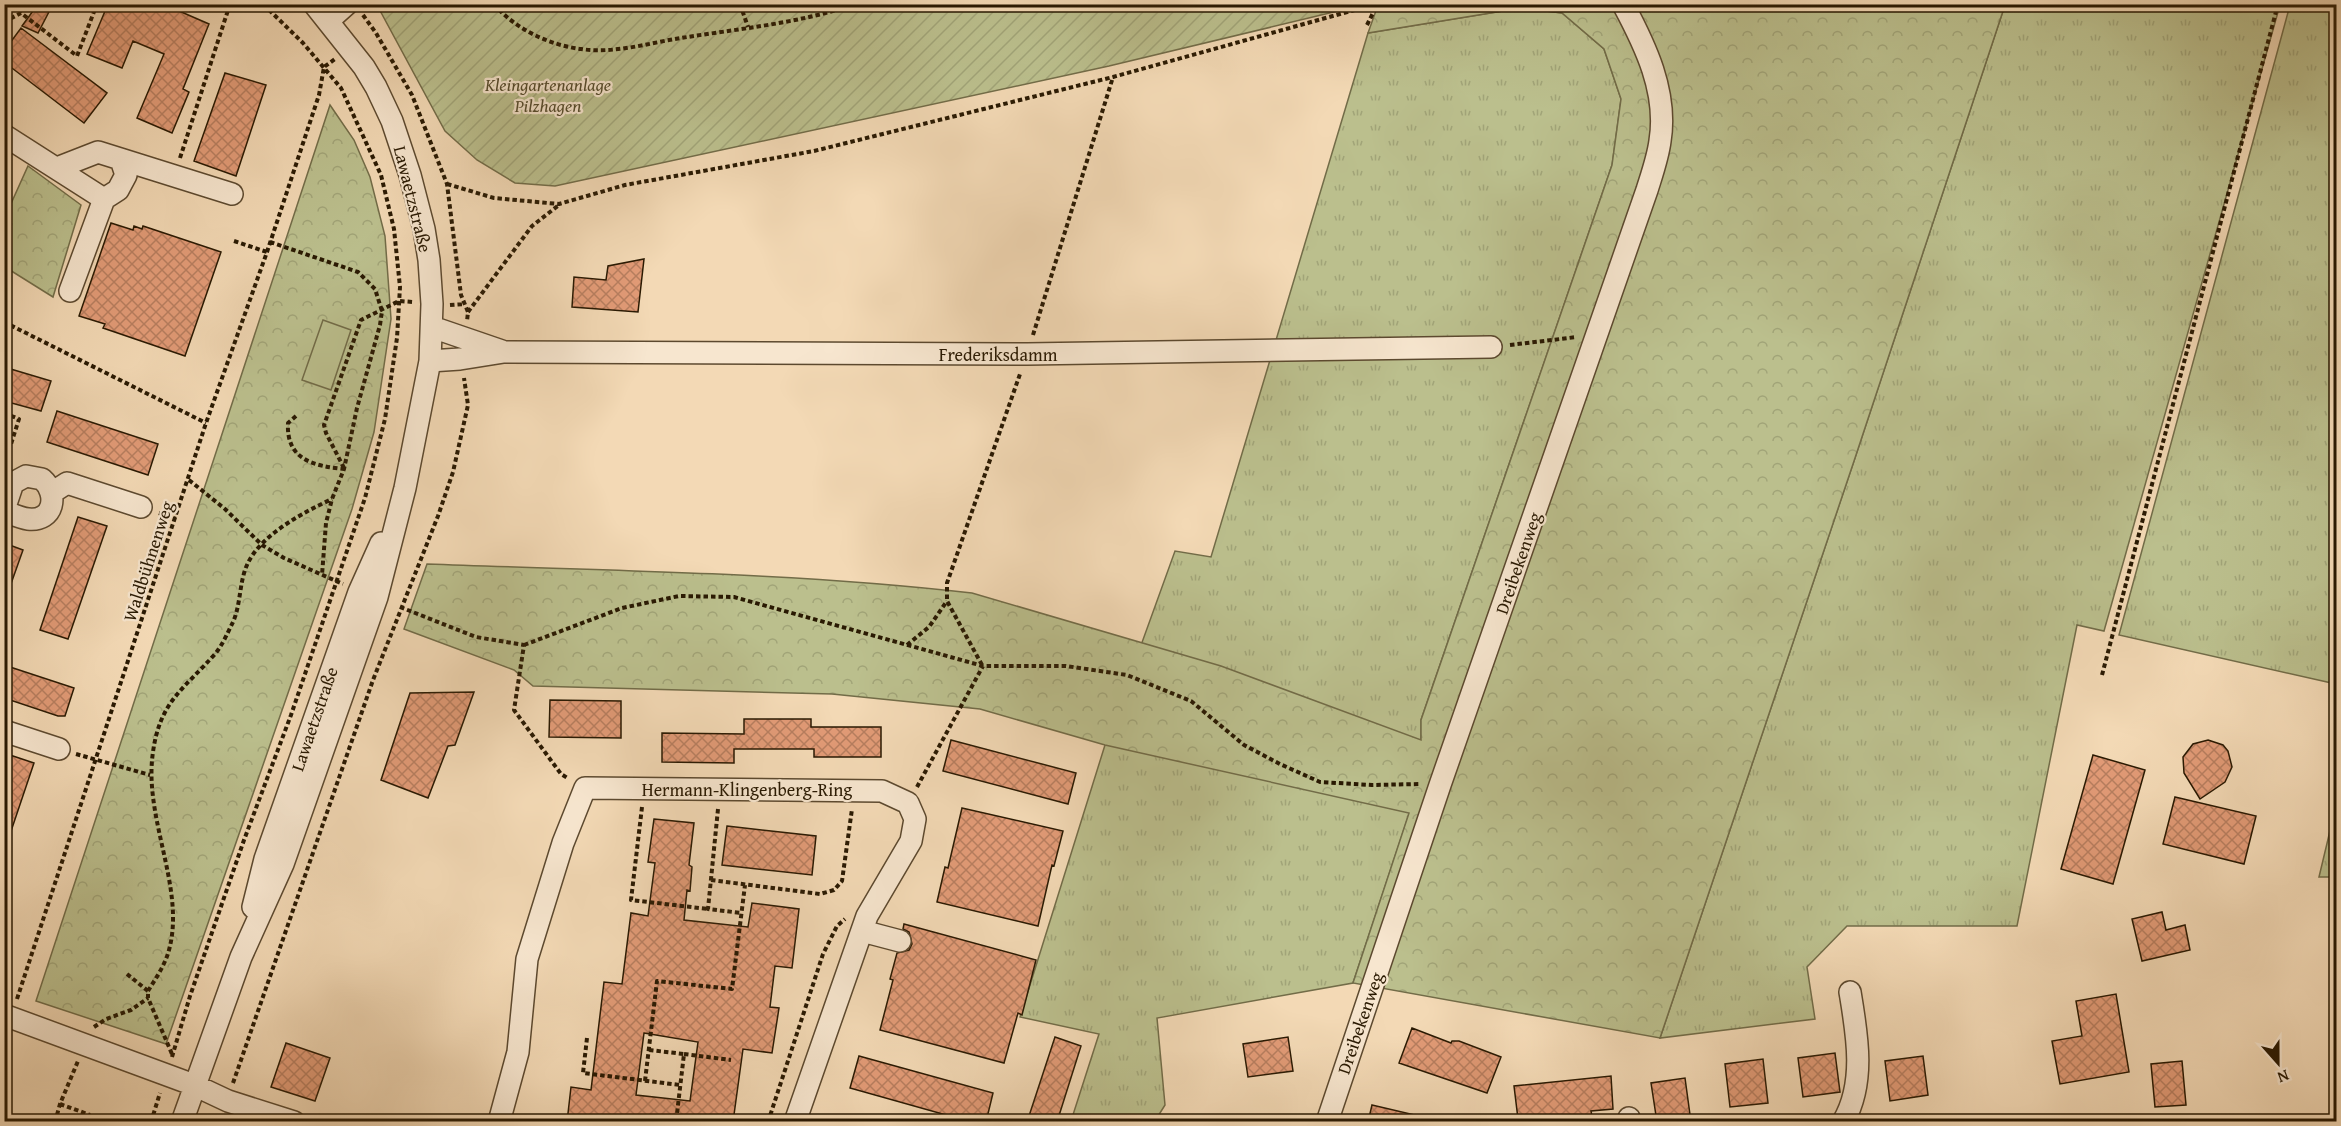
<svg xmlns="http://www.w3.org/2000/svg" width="2341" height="1126" font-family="'Gentium Book Plus',serif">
<defs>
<pattern id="grass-tufts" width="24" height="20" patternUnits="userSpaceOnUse" patternTransform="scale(1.5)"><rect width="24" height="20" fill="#bbbf8d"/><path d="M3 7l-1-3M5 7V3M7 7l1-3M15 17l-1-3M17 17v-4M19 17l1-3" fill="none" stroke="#a1a478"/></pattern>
<pattern id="forest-crowns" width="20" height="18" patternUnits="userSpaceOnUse" patternTransform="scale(1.5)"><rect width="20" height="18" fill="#bbbf8d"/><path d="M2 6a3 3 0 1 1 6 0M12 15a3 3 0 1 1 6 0" fill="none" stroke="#a1a478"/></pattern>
<pattern id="garden-furrows" width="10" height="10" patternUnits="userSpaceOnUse" patternTransform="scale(1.5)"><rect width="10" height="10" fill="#bbbf8d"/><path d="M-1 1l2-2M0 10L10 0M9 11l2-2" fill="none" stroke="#a1a478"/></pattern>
<pattern id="building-cross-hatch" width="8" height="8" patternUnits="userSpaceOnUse" patternTransform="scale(1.5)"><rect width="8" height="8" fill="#e29b77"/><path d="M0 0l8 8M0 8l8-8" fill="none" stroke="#b77e5f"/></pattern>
</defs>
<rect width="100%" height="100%" fill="#f3d9b5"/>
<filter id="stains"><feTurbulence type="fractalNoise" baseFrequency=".00333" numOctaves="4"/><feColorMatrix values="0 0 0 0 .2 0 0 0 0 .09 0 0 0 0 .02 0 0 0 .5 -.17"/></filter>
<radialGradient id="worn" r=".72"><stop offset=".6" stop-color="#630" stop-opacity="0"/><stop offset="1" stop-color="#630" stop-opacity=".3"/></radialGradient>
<path fill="url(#grass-tufts)" stroke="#726c48" stroke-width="1.5" d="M2005,5H2280L2104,631L2077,625L2017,926H1847L1807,967L1815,1019L1660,1038L1854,461Z
M2290,5H2336V684L2119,635Z
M1521,8L1562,13L1604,49L1621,99L1612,165L1421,720V778L1353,983L1157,1018L1165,1105L1155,1121H1071L1099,1034L1020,1017L1105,745L1175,551L1211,557L1368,33Z
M2336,805V877H2319L2334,814Z"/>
<path fill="url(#forest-crowns)" stroke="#726c48" stroke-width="1.5" d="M1378,5H2005L1854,461L1660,1038L1353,983L1409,813L1105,745L980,709L832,694L533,686L514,670L404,629L427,564C609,571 791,572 972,593L1221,666L1421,740V720L1612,165L1621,99L1604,49L1562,13L1521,8L1368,33Z
M330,105L354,140L370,177L385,236L391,319L374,432L352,509L166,1044L36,1001Z
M28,166L81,205L53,297L5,267V217Z"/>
<path fill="url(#garden-furrows)" stroke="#726c48" stroke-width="1.5" d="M377,5H1363L1109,66L555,186L515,183L477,160L445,131Z"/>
<path fill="#bbbf8d" stroke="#726c48" stroke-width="1.5" d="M323,320L351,330L331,390L302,380Z"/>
<path fill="url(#building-cross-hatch)" stroke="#291902" stroke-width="1.5" fill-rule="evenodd" d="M38,4H53L38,33L22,26Z
M108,4H163L209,24L183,89L189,92L172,133L137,118L164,54L133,41L122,68L87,54Z
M21,28L107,93L84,123L4,62V51Z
M225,73L266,85L236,176L194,161Z
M111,223L133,230L134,226L142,229L143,226L221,252L185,356L103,328L105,324L79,316Z
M644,259L638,312L572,307L574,277L606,280L608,266Z
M4,367L51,381L41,411L4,401Z
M57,411L158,444L148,475L47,442Z
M78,517L107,526L68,639L40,630Z
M4,543L23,550L7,595H4Z
M4,665L74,688L65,716H58L4,698Z
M474,692L455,745L448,746L428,798L381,780L410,693Z
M550,700L621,701V738L549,737Z
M744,719H811V727H881V757H814V749H734V763L662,762V733L744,734Z
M951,740L1076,773L1068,804L943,771Z
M2208,740L2223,745L2228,751L2232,767L2225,782L2200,799L2184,773L2183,757L2193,744Z
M4,753L34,763L7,843L4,842Z
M2093,755L2145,770L2113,884L2061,869Z
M2175,797L2256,816L2244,864L2163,844Z
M962,808L1063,831L1054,866L1052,865L1038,926L937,902L945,867L948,868Z
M654,819L694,823L689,865L692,867L690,891L687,890L684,920L748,927L752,903L799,909L792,968L775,966L770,1007L779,1008L772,1053L743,1049L733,1122H567L571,1087L591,1090L604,982L622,984L631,913L648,916L655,863L648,862ZM644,1033L698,1042L690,1101L636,1095Z
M727,826L816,836L812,875L722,865Z
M2162,912L2166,930L2185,925L2190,950L2142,961L2132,919Z
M904,924L1036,960L1022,1015L1018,1013L1004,1063L880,1030L893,980L890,979L897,953L909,950L912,944L909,932L903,929Z
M2116,994L2129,1072L2060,1084L2052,1041L2082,1036L2076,1001Z
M1412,1028L1451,1043L1452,1041H1459L1501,1057L1487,1093L1399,1063Z
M1055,1037L1081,1046L1057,1122H1047L1029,1116Z
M1288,1037L1293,1071L1248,1077L1243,1044Z
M286,1043L330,1058L315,1101L271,1087Z
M1835,1053L1840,1092L1803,1097L1798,1058Z
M859,1056L993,1093L986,1122H971L850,1088Z
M1923,1056L1928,1095L1890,1101L1885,1061Z
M1763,1059L1768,1103L1730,1107L1725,1064Z
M2182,1061L2186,1105L2155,1107L2151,1064Z
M1611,1076L1613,1109L1591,1111L1593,1122H1529L1528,1118L1518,1119L1514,1086Z
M1685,1078L1691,1122H1657L1651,1083Z
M1372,1105L1415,1115V1122H1368Z"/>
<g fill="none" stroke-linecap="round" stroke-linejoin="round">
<g stroke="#5c492f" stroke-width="24">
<path id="minor" d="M328,21L347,4
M4,135L104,199
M57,168L98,152L232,194
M104,199L118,190L126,175L121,160
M70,291L104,199
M432,327L502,351
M430,361L460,359L504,352L1027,354L1491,347
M53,492L67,483L141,507
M4,510L13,483L26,476L42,479C59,494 54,522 28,519C20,518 12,514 4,511
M4,731L59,749
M253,907L265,859L359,592L381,543
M862,931L900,941
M4,1015L194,1085L228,1101L294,1122
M1629,1118L1630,1122
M182,1122L241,957L283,864L377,597L405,488L430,361L432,304L429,260L424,229L410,175L392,121L376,87L364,67L314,4
M499,1122L518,1052L527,959L563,843L585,788L882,791L908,803L915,819L911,841L867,916L795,1122
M1327,1122L1440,785L1647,190C1652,174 1658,157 1660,141C1668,92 1645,45 1623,4
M1843,1122C1866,1083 1857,1034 1850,992"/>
</g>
<path stroke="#291902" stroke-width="4" stroke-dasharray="4.5 3" stroke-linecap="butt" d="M494,4C515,29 549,45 581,49C614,54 649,43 681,38C737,29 802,23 855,4
M740,4L748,27
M501,12L505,4
M363,15L376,33L412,95L447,184L461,295L468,312L467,321
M4,22L21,13L77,56L97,4
M1367,25L1377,5
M180,158L230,4
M447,184L494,198L559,204L625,185L814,151L1113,77L1376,4
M234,241L267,252
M270,242L358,272L375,289L382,311L380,325L357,408L344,469L332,499L326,523L322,575
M450,305L464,304
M468,312L532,226L559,205
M4,322L206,423
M1033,335L1113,77
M1510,345L1577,337
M4,413L19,419L4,466
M296,416L288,423C286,460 314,466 344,469
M344,468L326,433L324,425L361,320L399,301L413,302
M189,480L225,509L262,545L284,558L343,584
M159,513L176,519
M400,607L476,637L524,645L514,710L561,774L569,779
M524,645L622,608L679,596L734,597L983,666H1066L1127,675L1191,701L1244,745L1280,764L1320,782L1372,785L1421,784
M907,645L929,627L947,601
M982,665L947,601V583L1020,374
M2102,675L2278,4
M76,754L150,775
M917,787L983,666
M642,807L631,900L708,909
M718,809L708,909L741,913
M711,880L820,894L834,890L842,881L852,809
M127,974L148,991V998L172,1054
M148,991C156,978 165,965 169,950C186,888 143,818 153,752C160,701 184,689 215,654C222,646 228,632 233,622C241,604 239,583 247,565C260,535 304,512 332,499
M17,999L206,423L267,252L319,95L324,67L335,59
M94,1027L106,1019L131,1010L148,998
M587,1038L583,1073L680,1085
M649,1050L684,1054L676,1122
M684,1054L731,1060
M172,1057L190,996L244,840L291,715L365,498L385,419L397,338L400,287L394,229L381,175L341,88L303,43L263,4
M645,1081L657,981L732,989L745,885
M233,1083L373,680L438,516L453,472L468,405L464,378
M60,1104L90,1115
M55,1122L60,1104L78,1061
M151,1122L160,1093
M768,1122L823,954L837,926L845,919"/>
<use href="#minor" stroke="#f7e6cf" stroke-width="21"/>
</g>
<g text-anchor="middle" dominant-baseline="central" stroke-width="4.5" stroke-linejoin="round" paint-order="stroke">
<g font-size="18" font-style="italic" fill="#554b2c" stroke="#f7e6cf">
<text x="548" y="84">Kleingartenanlage<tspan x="548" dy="21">Pilzhagen</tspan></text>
</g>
<g font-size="18" fill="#291902" stroke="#f7e6cf">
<text transform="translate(413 199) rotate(76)">Lawaetzstraße</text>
<text x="998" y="354">Frederiksdamm</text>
<text transform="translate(148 561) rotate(-72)">Waldbühnenweg</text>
<text transform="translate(1518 563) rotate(-71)">Dreibekenweg</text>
<text transform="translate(314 719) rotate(-71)">Lawaetzstraße</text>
<text x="747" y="789">Hermann-Klingenberg-Ring</text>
<text transform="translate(1360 1023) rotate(-71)">Dreibekenweg</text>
</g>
</g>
<rect width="2341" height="1126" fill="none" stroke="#f3d9b5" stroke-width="24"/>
<rect x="6" y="6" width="2329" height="1114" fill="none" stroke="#291902" stroke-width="3"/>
<rect x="12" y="12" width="2317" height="1102" fill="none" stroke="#291902" stroke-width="1.5"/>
<g transform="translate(2278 1063) rotate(159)" stroke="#f7e6cf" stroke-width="4.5" paint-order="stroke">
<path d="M0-4.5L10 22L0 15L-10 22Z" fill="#291902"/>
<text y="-9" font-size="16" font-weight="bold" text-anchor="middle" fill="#291902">N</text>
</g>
<rect width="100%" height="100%" filter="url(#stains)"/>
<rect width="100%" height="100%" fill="url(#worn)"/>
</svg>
